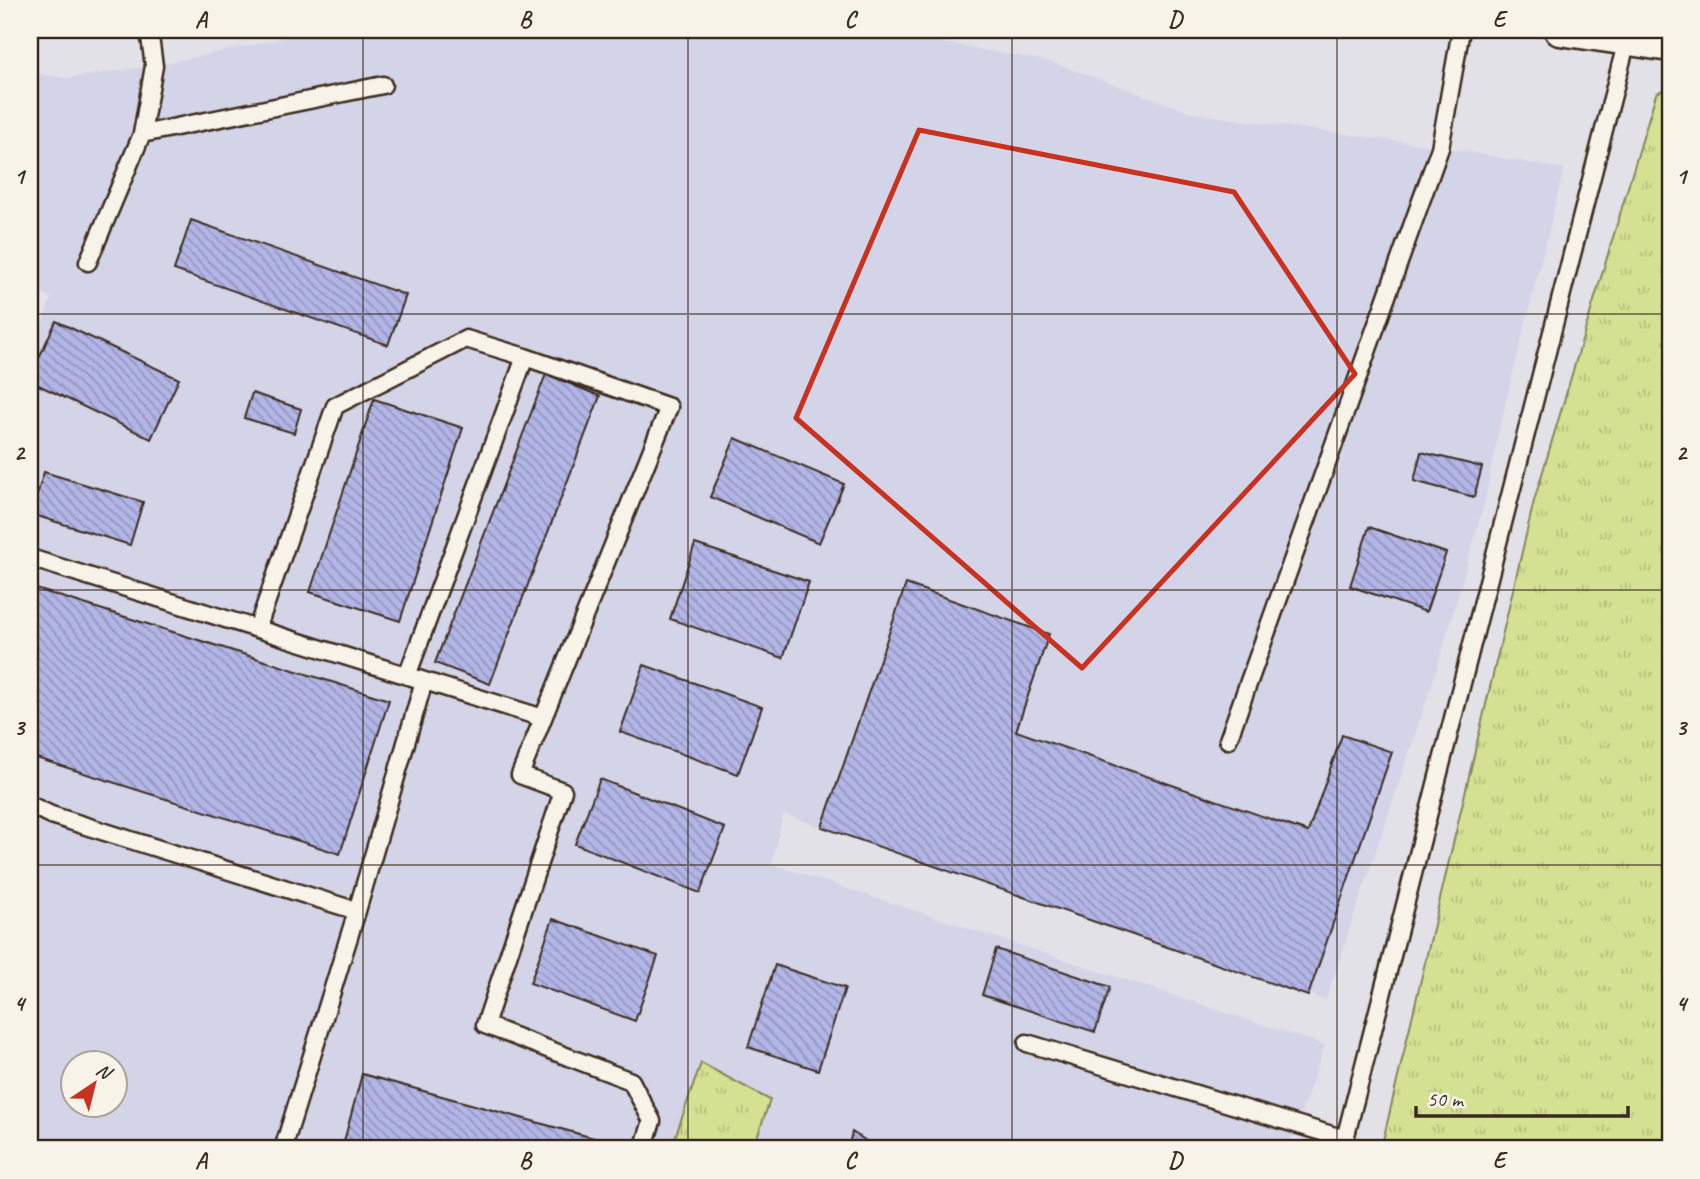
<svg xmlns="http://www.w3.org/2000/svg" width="1700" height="1179" font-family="Caveat,sans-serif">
<defs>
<pattern id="grass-tufts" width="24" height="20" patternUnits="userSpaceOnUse" patternTransform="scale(1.75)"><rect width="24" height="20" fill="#d4e092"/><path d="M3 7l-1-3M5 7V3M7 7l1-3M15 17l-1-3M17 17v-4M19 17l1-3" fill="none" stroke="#b7c07d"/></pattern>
<pattern id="building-back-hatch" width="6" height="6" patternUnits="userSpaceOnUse" patternTransform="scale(1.75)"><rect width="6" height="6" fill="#b2b6e7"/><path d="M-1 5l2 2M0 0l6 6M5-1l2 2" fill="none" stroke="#9294bb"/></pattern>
</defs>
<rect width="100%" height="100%" fill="#e2e1e8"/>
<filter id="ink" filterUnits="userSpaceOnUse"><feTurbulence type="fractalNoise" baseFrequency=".0143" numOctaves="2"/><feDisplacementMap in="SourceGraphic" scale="14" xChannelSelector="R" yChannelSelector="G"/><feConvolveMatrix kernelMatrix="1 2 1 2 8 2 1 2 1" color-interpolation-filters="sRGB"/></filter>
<g filter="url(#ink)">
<path fill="#d4d4e8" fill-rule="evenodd" d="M320,30H873L1051,62L1197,114L1440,147L1564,169L1501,421L1484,504L1436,672L1326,1000L783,814L772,864L1325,1045L1288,1149H753L770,1100L701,1063L671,1149H30V359L51,298L30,286V73L68,78L154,66ZM74,1064H116V1106H74Z"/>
<path fill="url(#grass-tufts)" stroke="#888558" stroke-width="2" d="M1670,85V1149H1381L1534,501L1656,94Z
M701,1063L770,1100L753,1149H671Z"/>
<path fill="url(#building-back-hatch)" stroke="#3b2a1e" stroke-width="2" d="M30,106L38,108L30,146Z
M191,220L406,295L388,345L174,270Z
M56,321L179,379L151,439L30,381V377Z
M546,374L600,396L490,684L435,663Z
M252,393L301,409L294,433L244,418Z
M374,399L463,428L400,621L310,592Z
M735,438L844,484L819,543L710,497Z
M1421,452L1482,467L1474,497L1414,481Z
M44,472L143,502L130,545L31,514Z
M1369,527L1446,553L1426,612L1350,586Z
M695,544L809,582L783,658L670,619Z
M906,584L1049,634L1016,731L1308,832L1342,735L1392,752L1308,996L822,827Z
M30,587L389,700L340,854L30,756Z
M644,665L762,707L738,774L620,732Z
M600,779L725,828L700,893L575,844Z
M553,919L658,956L635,1021L530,983Z
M996,949L1110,987L1095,1032L982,995Z
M775,965L845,988L818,1070L748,1047Z
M362,1074L619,1145L617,1149H342Z
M852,1132L879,1149H848Z"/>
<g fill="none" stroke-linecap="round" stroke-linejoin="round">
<g stroke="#3b2a1e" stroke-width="21">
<path id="lane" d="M142,134L383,85
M88,262L142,134L154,66L149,30
M30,558L543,718
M257,629L335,406L466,339L525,357L669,407L520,775L563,791L485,1025L631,1081L652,1121L643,1149
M407,676L525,357
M1228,740L1440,148L1461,30
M30,805L51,815L357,911
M1027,1043L1345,1139L1627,40
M283,1149L357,911L424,681"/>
</g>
<g stroke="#3b2a1e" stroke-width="35">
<path id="street" d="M1560,30L1670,46"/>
</g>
<use href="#lane" stroke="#f7f3e8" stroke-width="16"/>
<use href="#street" stroke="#f7f3e8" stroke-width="30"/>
</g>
</g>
<path fill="none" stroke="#c8321e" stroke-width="5" stroke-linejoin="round" d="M919,130L1234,192L1355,374L1082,668L796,418Z"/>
<path fill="none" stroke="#3b2a1e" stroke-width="2" stroke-opacity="0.55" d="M363,30V1149M688,30V1149M1012,30V1149M1337,30V1149M30,314H1670M30,590H1670M30,865H1670"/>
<rect width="1700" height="1179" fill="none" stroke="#f7f3e8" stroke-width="77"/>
<g transform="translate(94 1084) rotate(35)"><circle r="33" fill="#f7f3e8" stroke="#aca397" stroke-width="2"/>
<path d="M0-5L12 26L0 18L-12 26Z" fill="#c8321e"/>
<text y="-10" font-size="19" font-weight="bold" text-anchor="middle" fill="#3b2a1e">N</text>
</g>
<path d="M1416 1106v10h212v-10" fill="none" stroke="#3b2a1e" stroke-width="3.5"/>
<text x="1427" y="1106" font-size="21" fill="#3b2a1e" stroke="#f7f3e8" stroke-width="5" paint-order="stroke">50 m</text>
<rect x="38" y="38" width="1624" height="1102" fill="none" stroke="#3b2a1e" stroke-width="2.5"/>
<g font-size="23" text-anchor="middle" font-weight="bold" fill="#3b2a1e">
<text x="201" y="27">A</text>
<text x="525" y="27">B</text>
<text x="850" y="27">C</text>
<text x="1175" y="27">D</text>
<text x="1499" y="27">E</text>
<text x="19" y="184">1</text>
<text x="1681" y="184">1</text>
<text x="19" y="460">2</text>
<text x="1681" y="460">2</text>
<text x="19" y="735">3</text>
<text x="1681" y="735">3</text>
<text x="19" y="1011">4</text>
<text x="1681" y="1011">4</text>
<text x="201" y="1168">A</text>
<text x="525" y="1168">B</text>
<text x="850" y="1168">C</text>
<text x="1175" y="1168">D</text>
<text x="1499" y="1168">E</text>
</g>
</svg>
